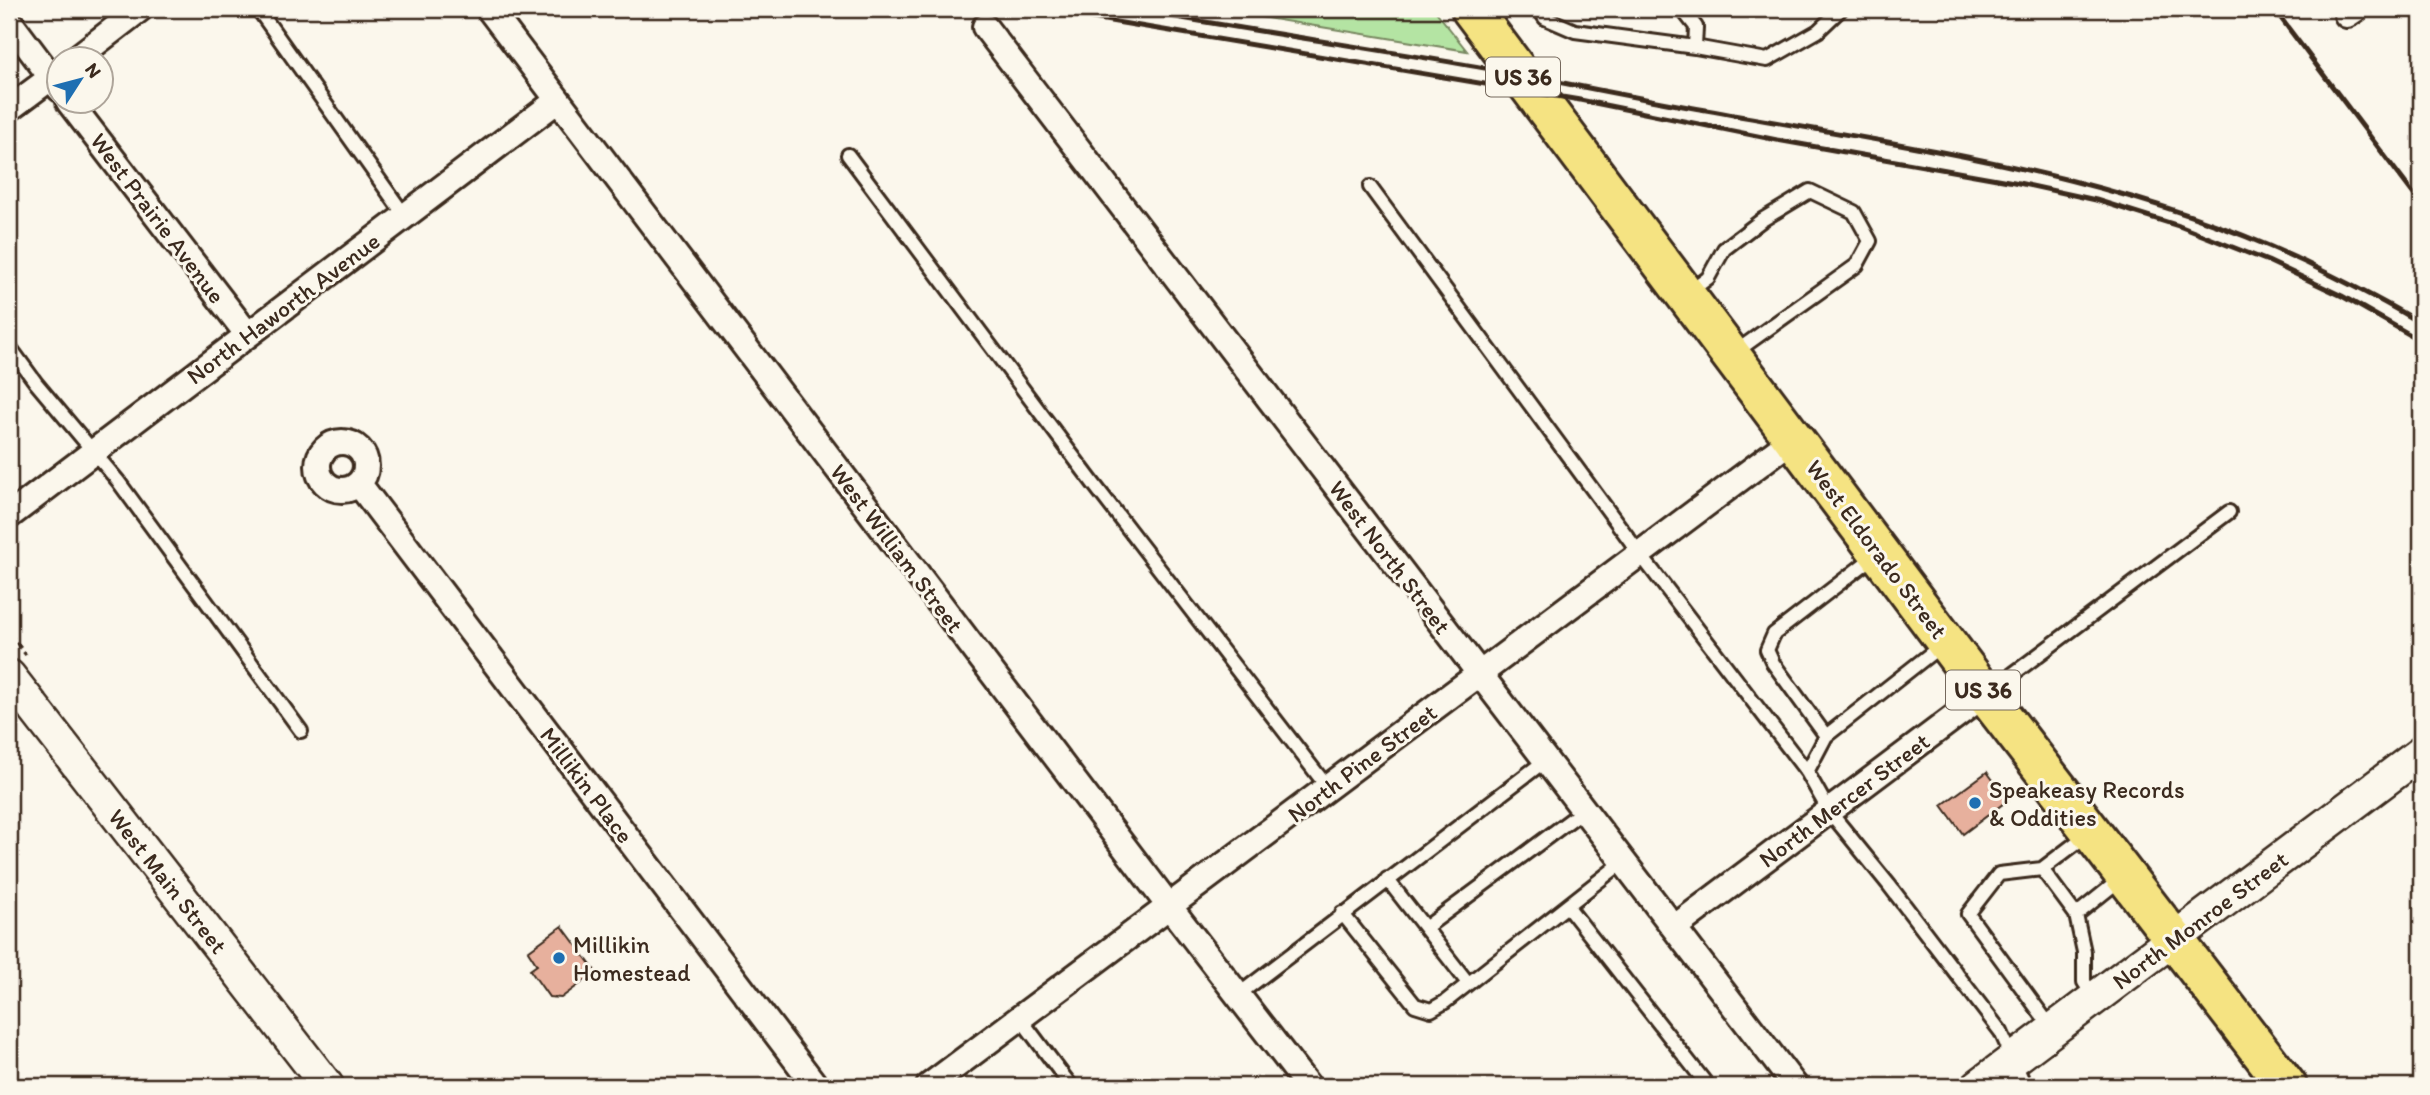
<svg xmlns="http://www.w3.org/2000/svg" width="2430" height="1095" font-family="Itim,sans-serif">
<rect width="100%" height="100%" fill="#fbf7ec"/>
<filter id="ink" filterUnits="userSpaceOnUse"><feTurbulence type="fractalNoise" baseFrequency=".0143" numOctaves="2"/><feDisplacementMap in="SourceGraphic" scale="14" xChannelSelector="R" yChannelSelector="G"/><feConvolveMatrix kernelMatrix="1 2 1 2 8 2 1 2 1" color-interpolation-filters="sRGB"/></filter>
<g filter="url(#ink)">
<path fill="#b4e4a3" stroke="#788760" stroke-width="2" d="M1212,9H1434L1467,51Z"/>
<path fill="#e7b09d" stroke="#3b2a1e" stroke-width="2" d="M1987,772L2008,800L1963,834L1942,805Z
M562,926L596,972L561,998L549,997L530,970L537,965L528,951Z"/>
<g fill="none" stroke-linecap="round" stroke-linejoin="round">
<g stroke="#3b2a1e" stroke-width="18">
<path id="service" d="M258,9L405,216
M1539,9L1545,18L1575,31L1695,47L1696,27L1682,9
M1695,47L1767,60L1818,31L1841,9
M848,155L1093,483L1328,788
M1370,187L1640,554L1807,772
M1688,293L1708,278L1724,249L1762,220L1810,191L1854,212L1870,241L1857,265L1734,353
M9,346L36,383L118,481L301,731
M1876,555L1774,634L1767,650L1773,663L1826,736L1807,772L1829,811L1889,885L2001,1032L2025,1086
M1989,692L2229,512
M1826,736L1943,644
M2088,834L2042,869L2076,915L2122,878
M2042,869L1999,874L1968,914L2053,1030
M1387,879L1468,983
M1568,907L1708,1086
M1342,913L1415,1005L1431,1010L1445,1002L1624,861
M2076,915L2084,952V982L2095,998
M1425,928L1584,810
M1238,995L1546,760
M1020,1018L1071,1086"/>
</g>
<g stroke="#3b2a1e" stroke-width="30">
<path id="minor" d="M489,9L1169,906L1308,1086
M2347,15L2356,9
M9,21L60,89
M985,27L1795,1086
M74,60L140,9
M69,102L248,335
M9,109L60,71
M318 466a24 24 0 1 1 48 0a24 24 0 1 1-48 0Z
M359,484L815,1085
M9,516L558,100
M1675,927L1985,694
M929,1086L1793,439"/>
</g>
<g stroke="#3b2a1e" stroke-width="37">
<path id="tertiary" d="M9,676L327,1086
M1978,1086L2421,753"/>
</g>
<g stroke="#3b2a1e" stroke-width="44">
<path id="primary" d="M1471,9L1985,694L2287,1086"/>
</g>
<path stroke="#3b2a1e" stroke-width="3.5" stroke-dasharray="7 5" stroke-linecap="butt" d="M9,633L26,655"/>
<use href="#service" stroke="#fbf7ec" stroke-width="12"/>
<use href="#minor" stroke="#fbf7ec" stroke-width="24"/>
<use href="#tertiary" stroke="#fbf7ec" stroke-width="32"/>
<use href="#primary" stroke="#f5e382" stroke-width="38"/>
<path stroke="#3b2a1e" stroke-width="5" d="M1039,9L1580,100L1777,140L2014,182L2096,200L2179,226L2268,261L2342,296L2421,341
M1130,9C1241,29 1351,45 1462,64C1543,78 1624,96 1706,110C1921,149 2136,175 2333,276C2363,291 2393,306 2421,324
M2274,9L2421,204"/>
</g>
</g>
<g fill="#1f6fb2" stroke="#fbf7ec" stroke-width="2.5">
<circle cx="1975" cy="803" r="7"/>
<circle cx="559" cy="958" r="7"/>
</g>
<g text-anchor="middle" dominant-baseline="central" stroke-width="6" stroke-linejoin="round" paint-order="stroke">
<g fill="#fbf7ec" stroke="#75685c" stroke-width="2">
<rect x="1486" y="57.5" width="74" height="39" rx="5"/>
<rect x="1946" y="670.5" width="74" height="39" rx="5"/>
</g>
<g font-size="23" font-weight="bold" fill="#3b2a1e">
<text x="1523" y="77">US 36</text>
<text x="1983" y="690">US 36</text>
</g>
<g font-size="24" fill="#3b2a1e" stroke="#fbf7ec">
<text transform="translate(158 218) rotate(53)">West Prairie Avenue</text>
<text transform="translate(283 308) rotate(-37)">North Haworth Avenue</text>
<text transform="translate(897 548) rotate(53)">West William Street</text>
<text transform="translate(1877 549) rotate(53)">West Eldorado Street</text>
<text transform="translate(1390 557) rotate(53)">West North Street</text>
<text transform="translate(1362 763) rotate(-37)">North Pine Street</text>
<text transform="translate(587 785) rotate(53)">Millikin Place</text>
<text transform="translate(1844 800) rotate(-37)">North Mercer Street</text>
<text transform="translate(168 881) rotate(52)">West Main Street</text>
<text transform="translate(2200 920) rotate(-37)">North Monroe Street</text>
</g>
<g font-size="24" fill="#3b2a1e" stroke="#fbf7ec" text-anchor="start">
<text x="1989" y="789">Speakeasy Records<tspan x="1989" dy="28">&amp; Oddities</tspan></text>
<text x="573" y="944">Millikin<tspan x="573" dy="28">Homestead</tspan></text>
</g>
</g>
<rect width="2430" height="1095" fill="none" stroke="#fbf7ec" stroke-width="35"/>
<rect x="18" y="18" width="2395" height="1060" fill="none" stroke="#3b2a1e" stroke-width="2.5" filter="url(#ink)"/>
<g transform="translate(80 80) rotate(54)"><circle r="33" fill="#fbf7ec" stroke="#aea59a" stroke-width="2"/>
<path d="M0-5L12 26L0 18L-12 26Z" fill="#1f6fb2"/>
<text y="-10" font-size="19" font-weight="bold" text-anchor="middle" fill="#3b2a1e">N</text>
</g>
</svg>
